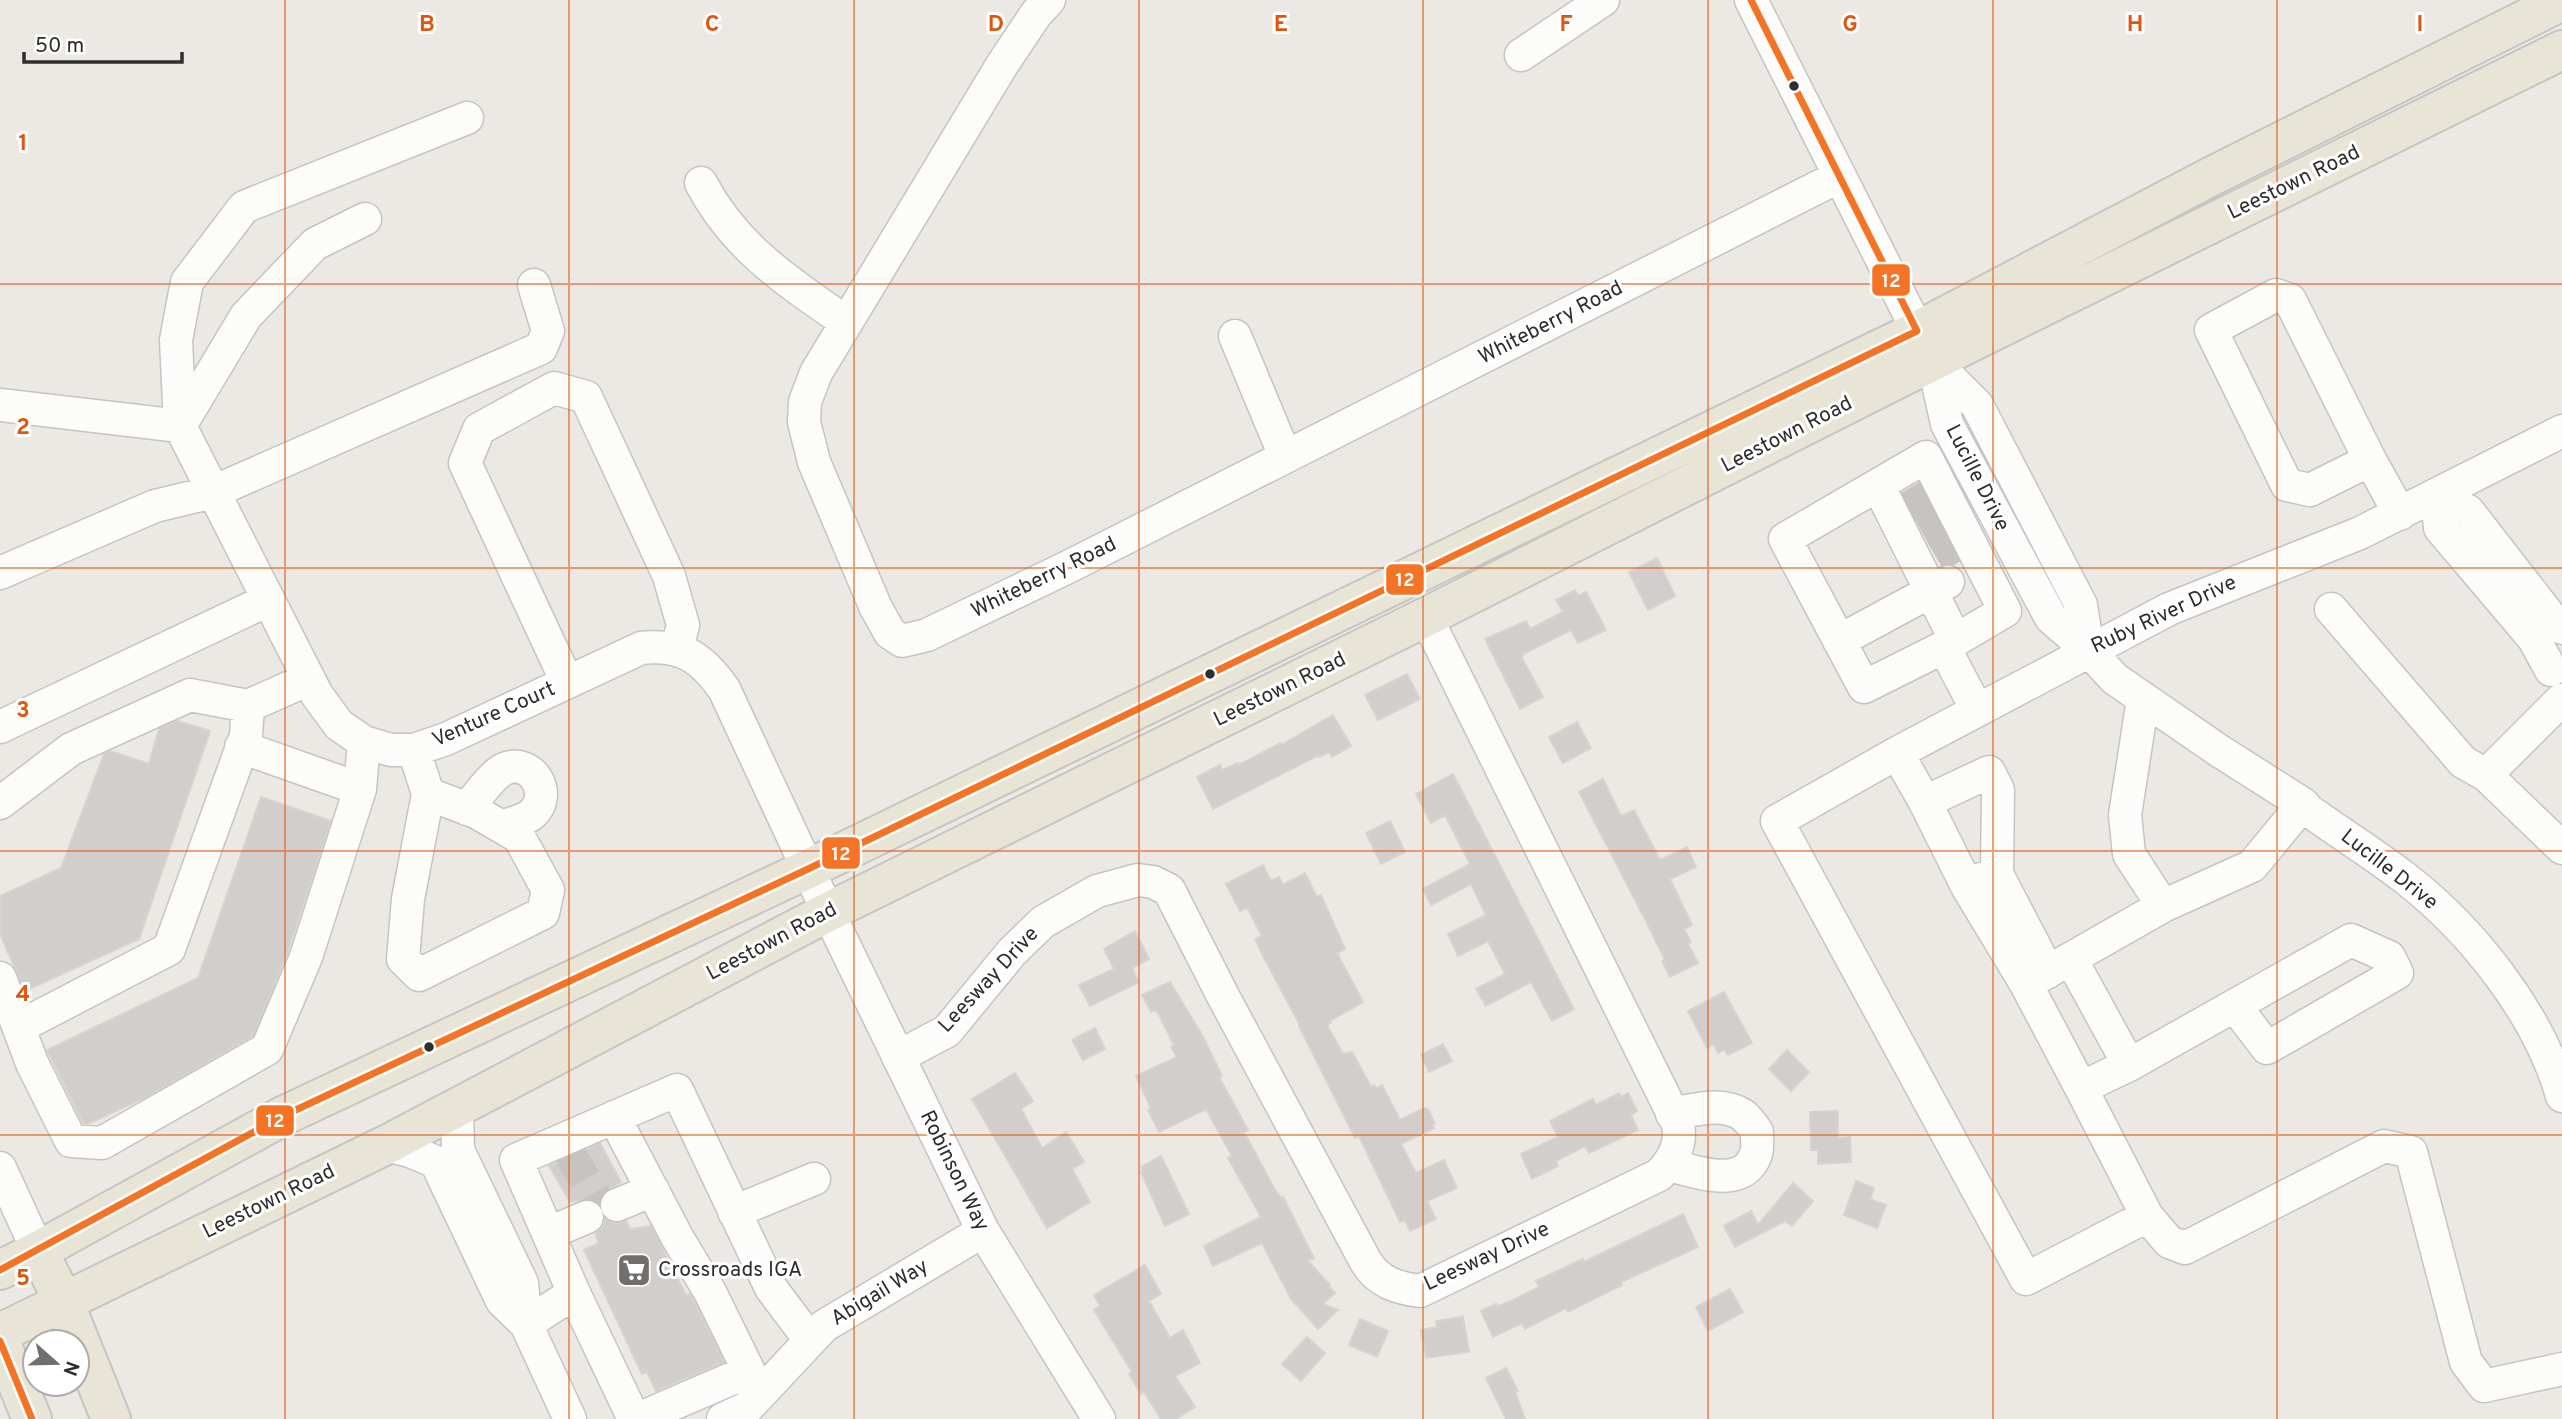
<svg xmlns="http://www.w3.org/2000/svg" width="2562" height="1419" font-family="Overpass,sans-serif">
<rect width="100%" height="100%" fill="#ece8e4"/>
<path fill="#d1cecb" stroke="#d7d4d0" stroke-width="2" d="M1657,558L1675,596L1648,610L1629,572Z
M1575,590L1578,596L1586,592L1606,630L1578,643L1571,630L1523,654L1522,658L1543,697L1520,709L1485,639L1526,621L1530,629L1563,612L1556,600Z
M1407,674L1420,699L1378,720L1365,695Z
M1333,715L1351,746L1332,757L1329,752L1320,757L1319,755L1213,809L1197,777L1220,765L1222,770L1238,763L1239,765L1280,743L1281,745Z
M177,721L210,731L139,939L25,991L0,934V896L61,868L104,754L110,751L149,764L159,729Z
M1577,722L1591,748L1563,763L1549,737Z
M1453,774L1574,1009L1552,1021L1531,982L1486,1006L1476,989L1505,974L1488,941L1458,956L1448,934L1486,915L1471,884L1431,905L1423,889L1470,864L1445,815L1431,823L1416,794Z
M1603,779L1621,816L1634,810L1660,860L1687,847L1696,867L1670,879L1692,925L1684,929L1691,942L1688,944L1698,963L1670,977L1662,961L1665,960L1647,923L1579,792Z
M261,797L331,821L287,954L253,1036L150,1095L88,1124L83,1123L47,1050L198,978Z
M1390,821L1405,852L1381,864L1366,833Z
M1263,865L1271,881L1279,877L1283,885L1305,873L1317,897L1321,895L1345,949L1337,953L1363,1002L1330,1021L1331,1023L1327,1025L1343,1054L1352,1052L1371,1087L1374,1085L1376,1089L1382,1085L1400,1120L1424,1108L1428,1109L1435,1124L1432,1125L1434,1128L1401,1144L1416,1173L1444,1160L1457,1188L1427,1201L1436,1219L1410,1231L1405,1220L1400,1222L1359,1136L1355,1138L1299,1026V1023L1263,956L1255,939L1262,936L1247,907L1240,911L1226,884Z
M1135,931L1149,959L1132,968L1139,982L1090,1006L1079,985L1114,969L1104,949Z
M1170,982L1202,1035L1222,1076L1219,1077L1248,1130L1244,1132L1274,1188L1281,1198L1283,1197L1314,1258L1308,1261L1330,1285L1329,1287L1335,1293L1323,1304L1338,1310L1318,1329L1291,1299L1262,1243L1213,1266L1204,1246L1261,1217L1228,1158L1232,1156L1206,1109L1159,1132L1148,1110L1151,1108L1136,1076L1177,1057L1171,1047L1174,1045L1158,1013L1154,1010L1151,1012L1142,995Z
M1724,992L1752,1043L1728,1055L1724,1050L1718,1053L1714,1044L1707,1048L1688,1011Z
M1095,1028L1105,1049L1083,1060L1072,1040Z
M1443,1044L1452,1061L1429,1072L1421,1055Z
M1787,1050L1809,1072L1791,1091L1769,1069Z
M1015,1073L1033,1101L1021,1109L1042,1148L1066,1132L1084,1162L1072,1169L1090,1202L1047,1228L972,1099Z
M1619,1093L1621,1097L1628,1093L1637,1111L1631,1115L1638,1130L1589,1153L1585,1146L1556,1161L1558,1166L1532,1179L1521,1154L1558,1137L1550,1121L1593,1099L1596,1105Z
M1838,1111V1138L1850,1137L1851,1162L1818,1164V1150H1811L1810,1112Z
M600,1143L621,1182L603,1193L599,1203L589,1199L570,1202L549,1166Z
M1161,1156L1189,1214L1165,1226L1141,1172L1143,1171L1141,1167Z
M1856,1181L1874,1188L1870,1199L1886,1205L1877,1228L1844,1215Z
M1793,1183L1813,1201L1792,1226L1785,1221L1735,1247L1724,1226L1751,1211L1758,1225Z
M1683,1214L1698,1247L1621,1282L1622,1285L1568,1312L1566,1308L1525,1329L1522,1323L1493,1337L1481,1311L1496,1304L1497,1307L1511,1301L1539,1287L1536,1281L1583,1259L1584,1262Z
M605,1219L615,1223L626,1221L630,1229L651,1226L686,1295L690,1294L694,1301L724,1362L656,1391L647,1372L642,1374L584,1250L599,1243L595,1234L602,1228Z
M1145,1265L1161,1294L1149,1301L1170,1338L1183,1330L1200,1363L1175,1376L1195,1407L1176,1419H1161L1144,1392L1141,1394L1129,1374L1132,1372L1094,1310L1100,1306L1094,1295Z
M1730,1289L1743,1312L1708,1331L1696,1307Z
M1463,1317L1469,1352L1426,1358L1421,1330L1437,1327L1436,1321Z
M1360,1319L1388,1331L1377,1357L1349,1345Z
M1307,1337L1325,1353L1301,1381L1282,1364Z
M1506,1368L1518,1391L1515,1392L1525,1419H1506L1486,1378Z"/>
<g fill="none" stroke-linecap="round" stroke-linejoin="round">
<path stroke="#c6c3c0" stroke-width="32" stroke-dasharray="32 16" stroke-linecap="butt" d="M1907,508L1929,495
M1923,534L1943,523
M1936,557L1956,545
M569,1152L603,1211"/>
<g stroke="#c5c4c5" stroke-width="35">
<path id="minor" d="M1049,0L1036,14L1002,65L816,373L805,402L804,422L814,462L876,608L890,633L902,641L927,635L1070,566L1840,176
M1751,0L1933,361L1947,424L2051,618L2088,650L2115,679L2218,750L2303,804L2308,810C2340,833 2374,854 2405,878C2472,930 2539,1014 2562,1096
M1521,55L1603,0
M467,118L244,207L187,282L176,340L180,426L317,695L339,725L364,742L391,750H414L446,739L641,648C682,644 701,657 724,689L828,912L983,1231L1099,1419
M701,183C734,247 788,282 846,322
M1235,336L1285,456
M1933,361L1977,405L2081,605L2088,650
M0,405L180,426
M180,426L246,316L315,244L365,219
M1926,457L2005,611L1944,647L1864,687L1785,539Z
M2370,460L2310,490L2287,485L2211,330L2276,295L2290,300L2370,460L2400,514
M1878,485L1955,639
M2437,496L2440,528L2534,639L2551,670
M2437,496L2468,511L2555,623L2562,628
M0,573L155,506L213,492L541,348L548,331L534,285
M2331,609L2463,762L2486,775L2562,848
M1839,641L1948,582
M1944,647L1977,710
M567,682L465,463L479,429L554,388L586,397L669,576L683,625L677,649
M2143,699L2125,815L2129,854L2163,906
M0,727L268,600
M241,747L360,789
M414,750L428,794L476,812L519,837L548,890L543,913L419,975L403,959L408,899L428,794
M1897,753L1925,802L1968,888L2026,984L2163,906L2252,866L2303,804
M2486,775L2561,700
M1925,802L1989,772L1998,790L1997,874L1966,884
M0,803L71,749L190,695L248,706L309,679
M467,809C476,798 492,775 504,769C532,757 554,794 532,814C524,821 511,823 502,827
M1997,874L2048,972
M0,978L32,1063L71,1141L102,1143L267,1049L306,957L360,789L364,742
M2026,984L2081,1088L2129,1065L2071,959
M19,1027L169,949L246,736L248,706
M898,1057L947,1031L1012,952L1043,922L1097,891L1138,880L1153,882L1169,890L1223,996L1366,1262C1378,1282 1397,1288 1420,1291L1659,1175C1673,1160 1682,1145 1678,1124L1426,617
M2129,1065L2351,940L2389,957L2397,973L2267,1048L2235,1006
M2081,1088L2147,1216L2169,1242L2185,1248L2384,1146L2411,1152L2466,1362L2484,1386L2562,1369
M457,1107L458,1150L522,1283L526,1324L570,1419
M614,1117L677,1237L710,1292L760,1394
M386,1145L410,1151L436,1162L502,1301L526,1324
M1668,1165C1695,1171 1743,1191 1756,1154C1758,1148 1757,1138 1757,1132C1753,1126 1748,1119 1743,1115C1722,1102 1695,1109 1672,1114
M0,1168L38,1251
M617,1205L653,1190
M734,1212L814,1179
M2147,1216L2026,1279L1777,821L1897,753L2169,609L2360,533L2562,431
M549,1233L587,1217
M526,1324L574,1293
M634,1419L574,1293L516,1160L677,1090L771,1288L810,1340
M638,1419L747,1372
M723,1419L747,1408L824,1326L983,1231"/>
</g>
<g stroke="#c6c5c4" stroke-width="42">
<path id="major" d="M38,1251L64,1302L111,1419
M0,1270L38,1251L283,1116L808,869L1917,331L2212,176L2562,1
M0,1333L386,1145L828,912L1426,617L1933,361L2562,50
M0,1341L32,1419"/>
</g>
<use href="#minor" stroke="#fcfcfb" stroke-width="32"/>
<use href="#major" stroke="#e8e4d6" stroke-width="38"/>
<g stroke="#fff" stroke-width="12">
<path id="bus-1" d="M0,1270L283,1116L808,869L1917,331L1751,0
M0,1341L32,1419"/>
</g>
<use href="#bus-1" stroke="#f57324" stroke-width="7"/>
</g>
<path fill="none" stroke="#df570e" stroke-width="2" stroke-opacity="0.55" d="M285,0V1419M569,0V1419M854,0V1419M1139,0V1419M1423,0V1419M1708,0V1419M1993,0V1419M2277,0V1419M0,284H2562M0,568H2562M0,851H2562M0,1135H2562"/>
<defs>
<g id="supermarket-square" transform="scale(1.75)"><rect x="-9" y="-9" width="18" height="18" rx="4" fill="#706f6e" stroke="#fff"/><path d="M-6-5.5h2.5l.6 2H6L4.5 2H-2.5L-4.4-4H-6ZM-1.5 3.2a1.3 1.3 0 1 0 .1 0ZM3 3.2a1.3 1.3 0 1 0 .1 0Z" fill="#fff"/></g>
</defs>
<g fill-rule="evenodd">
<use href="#supermarket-square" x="634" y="1270"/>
</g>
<g fill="#2e2e2e" stroke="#fff" stroke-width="2.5">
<circle cx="1794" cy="86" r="6"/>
<circle cx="1210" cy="674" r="6"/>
<circle cx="429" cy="1047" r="6"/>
</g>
<g text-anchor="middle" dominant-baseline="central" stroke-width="6" stroke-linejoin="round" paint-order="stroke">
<g font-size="21" fill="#2e2e2e" stroke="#fff">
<text transform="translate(2294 183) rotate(-26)">Leestown Road</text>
<text transform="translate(1551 323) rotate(-27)">Whiteberry Road</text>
<text transform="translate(1787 435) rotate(-27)">Leestown Road</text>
<text transform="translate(1977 478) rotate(63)">Lucille Drive</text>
<text transform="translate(1044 578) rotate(-26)">Whiteberry Road</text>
<text transform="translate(2164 615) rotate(-25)">Ruby River Drive</text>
<text transform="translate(1280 690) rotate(-26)">Leestown Road</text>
<text transform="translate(494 715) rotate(-24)">Venture Court</text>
<text transform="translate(2389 870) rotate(38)">Lucille Drive</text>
<text transform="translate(772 942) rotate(-28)">Leestown Road</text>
<text transform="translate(989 980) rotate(-47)">Leesway Drive</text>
<text transform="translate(954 1171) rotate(64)">Robinson Way</text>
<text transform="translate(269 1202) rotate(-26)">Leestown Road</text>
<text transform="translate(1487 1257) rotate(-25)">Leesway Drive</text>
<text transform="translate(880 1293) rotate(-31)">Abigail Way</text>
</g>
<g font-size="21" fill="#2e2e2e" stroke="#fff" text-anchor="start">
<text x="658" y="1270">Crossroads IGA</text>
</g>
</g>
<g font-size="23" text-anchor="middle" font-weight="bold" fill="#df570e" stroke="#fff" stroke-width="6" stroke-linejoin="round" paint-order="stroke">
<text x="427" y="31">B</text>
<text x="712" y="31">C</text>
<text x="996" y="31">D</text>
<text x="1281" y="31">E</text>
<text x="1566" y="31">F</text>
<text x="1850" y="31">G</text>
<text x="2135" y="31">H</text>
<text x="2420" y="31">I</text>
<text x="23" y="150">1</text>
<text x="23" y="434">2</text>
<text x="23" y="717">3</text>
<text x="23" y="1001">4</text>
<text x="23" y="1285">5</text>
</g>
<g stroke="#fff" stroke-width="2.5">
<rect x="1871" y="263" width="40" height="34" rx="7" fill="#f57324"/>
<rect x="1385" y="563" width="40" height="33" rx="7" fill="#f57324"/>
<rect x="821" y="836" width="40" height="34" rx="7" fill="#f57324"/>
<rect x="255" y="1104" width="40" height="33" rx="7" fill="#f57324"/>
</g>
<g font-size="19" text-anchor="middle" font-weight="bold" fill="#fff">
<text x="1891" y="287">12</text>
<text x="1405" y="586">12</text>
<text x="841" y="860">12</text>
<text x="275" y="1127">12</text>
</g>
<g transform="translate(56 1363) rotate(110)"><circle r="33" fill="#ffffff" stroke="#ababab" stroke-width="2"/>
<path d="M0-5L12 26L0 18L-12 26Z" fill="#706f6e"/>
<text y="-10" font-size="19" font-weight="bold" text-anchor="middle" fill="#2e2e2e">N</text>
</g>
<path d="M24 52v10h158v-10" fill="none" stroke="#2e2e2e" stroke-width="3.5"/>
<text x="35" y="52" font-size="21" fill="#2e2e2e" stroke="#ffffff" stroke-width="5" paint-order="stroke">50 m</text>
</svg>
